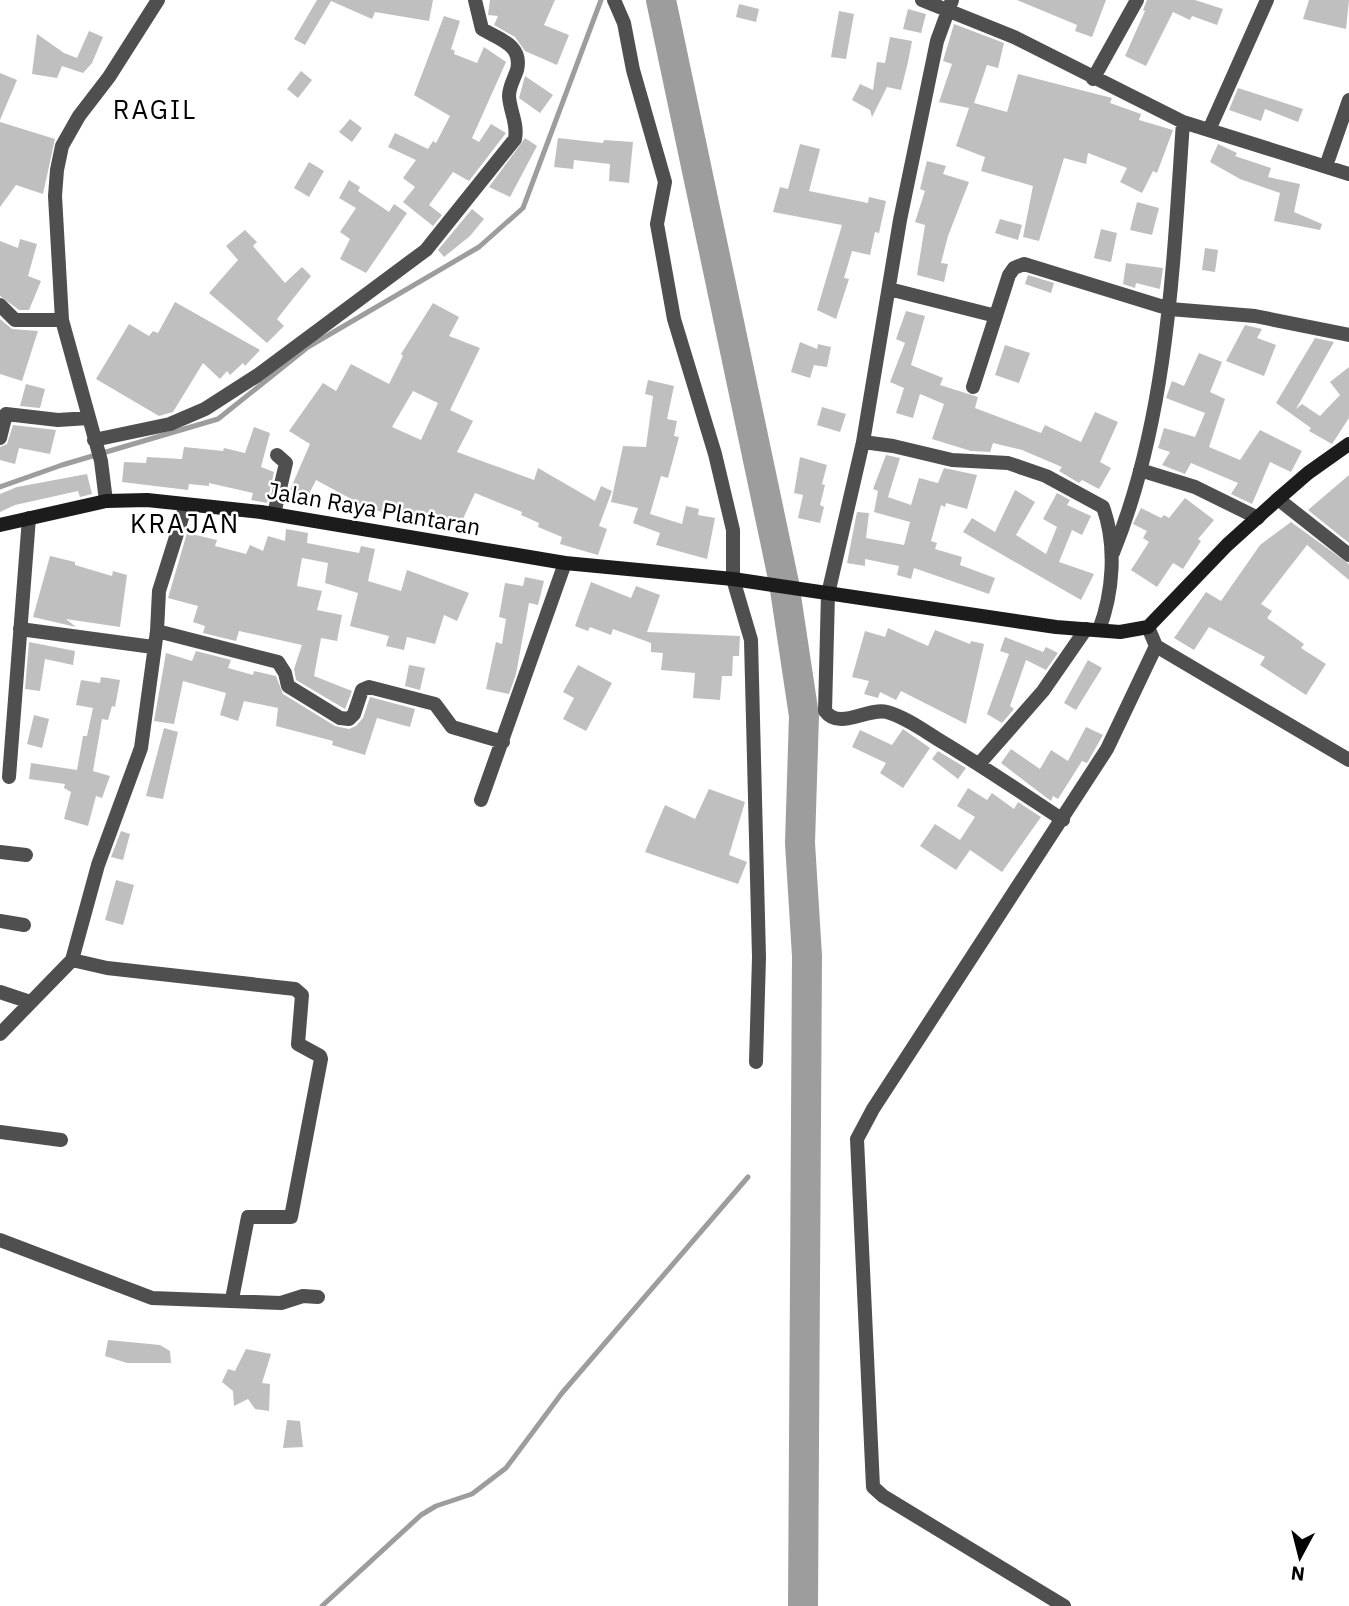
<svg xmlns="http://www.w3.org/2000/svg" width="1349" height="1606" font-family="'IBM Plex Sans',sans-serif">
<rect width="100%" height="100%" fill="#fff"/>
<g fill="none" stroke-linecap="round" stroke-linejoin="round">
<path stroke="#9d9d9d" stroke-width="5" d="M0,487L62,465L218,419L308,347L479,247L523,208L601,0
M322,1606L421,1515L436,1506L472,1494L506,1468L562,1393L748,1177"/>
<path stroke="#9d9d9d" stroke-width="30" d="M661,0L784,583L804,716L800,843L807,956L803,1606"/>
</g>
<path fill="#bfbfbf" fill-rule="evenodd" d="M317,0H433L429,21L375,12L372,19L331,1L305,45L294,39Z
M490,0H555L544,25L569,35L557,65L525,51L515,37L494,25L498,16L488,15Z
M1017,0H1106L1092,37L1075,31L1077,25Z
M1147,0H1195L1223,9L1217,25L1192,16L1190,20L1173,12L1146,66L1125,56L1145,11L1143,10Z
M1309,0H1349L1346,29L1303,19Z
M739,4L759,9L756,22L736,17Z
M908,9L926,14L921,33L903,29Z
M839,11L854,14L846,59L831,57Z
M444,16L460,21L451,49L455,51L454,54L477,63L484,47L506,62L472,138L479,142L491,124L506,133L469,181L453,172L429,205L442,215L433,226L403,202L415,187L403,178L416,160L388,147L395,133L428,149L433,141L436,143L450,116L414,95Z
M954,24L1004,43L998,68L987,65L974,103L1007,112L1018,74L1112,98L1110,103L1141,114L1139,120L1173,130L1157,173L1153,171L1142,193L1120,182L1127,168L1088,153L1086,164L1064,158L1039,241L1023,237L1033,186L981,171L985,157L956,146L969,108L939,102L952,64L943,61Z
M89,31L103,37L92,63L83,73L62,66L57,78L32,74L37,34L64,53L77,58Z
M890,37L912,41L908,62L901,90L887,87L872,117L870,110L852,100L860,84L873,90L877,62L885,63Z
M301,71L312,80L298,98L287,89Z
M0,73L17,80L0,120Z
M525,76L553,95L540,113L519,98Z
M1238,88L1303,109L1298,122L1265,109L1261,121L1229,110Z
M350,119L362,128L352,142L339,132Z
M0,122L55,139L43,194L16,185L0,207Z
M525,138L537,146L510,197L489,187Z
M558,138L603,143L604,140L633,142L629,183L609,181L610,164L574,160L573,169L554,167Z
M800,144L820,149L809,191L868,203L869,197L886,201L879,233L875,232L870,255L852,251L844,278L849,279L836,319L817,310L842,225L773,212L780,187L788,189Z
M1218,144L1237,153L1235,156L1271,168L1268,177L1300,184L1294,212L1322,224L1320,230L1274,221L1280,193L1240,179L1210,162Z
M927,161L946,166L943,174L969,182L948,236L941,263L948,264L944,282L917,275L925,225L915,222L925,191L920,189Z
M309,162L324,171L309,197L294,188Z
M349,180L360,187L358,191L389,212L394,204L407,213L366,273L340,259L350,239L340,232L356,208L339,198Z
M1137,202L1159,208L1152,235L1130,230Z
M472,209L484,219L470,236L444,257L438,250Z
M1000,219L1022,225L1018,240L995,233Z
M1101,229L1117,233L1111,262L1094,258Z
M245,230L257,242L253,246L285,283L302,267L311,276L277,319L284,326L267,343L209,293L238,260L226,246Z
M20,239L37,244L28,276L41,281L29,310H19L0,296V241L18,248Z
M1205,248L1218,250L1215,272L1202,270Z
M1126,263L1163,268L1160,289L1136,283L1135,288L1123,284Z
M1028,275L1054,283L1051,293L1025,284Z
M175,302L260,350L245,366L243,363L230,375L227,371L220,379L203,363L173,412L159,416L96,379L129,324L149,336L153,331L158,333Z
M433,303L459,317L449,336L480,348L450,410L473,421L457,452L534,480L538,468L595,501L601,486L612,491L599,526L607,529L598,555L560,544L562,537L538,527L539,523L521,515L522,512L475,493L461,523L436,515L434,523L391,506L388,514L366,507L316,480L307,498L290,490L310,444L289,431L323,383L336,391L351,364L389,384L403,356L401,354ZM413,391L438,403L421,440L392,427Z
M906,311L925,316L911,365L943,378L940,385L978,397L975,408L1041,433L1045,425L1081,442L1095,412L1118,422L1100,462L1111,468L1099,489L1082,480L1079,483L1059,471L1062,467L1022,450L993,443L990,452L971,451L932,439L944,404L920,394L913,418L896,413L904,388L890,382L905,343L896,339Z
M0,319L12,329L38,331L22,381L0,374Z
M1245,325L1262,329L1257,338L1276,345L1264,376L1226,361Z
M1315,338L1334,342L1296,409L1302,404L1320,416L1340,395L1330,382L1349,367V418L1332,444L1309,431L1311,428L1276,403Z
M800,342L817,349L818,344L831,347L827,367L814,365L810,378L791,372Z
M1005,345L1030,353L1019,383L995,375Z
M1199,353L1222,362L1210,392L1225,399L1209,447L1240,460L1260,430L1302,451L1291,472L1270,462L1252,504L1231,494L1238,483L1191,463L1185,474L1162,465L1170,452L1158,448L1164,428L1195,437L1205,413L1166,398L1172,381L1184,386Z
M648,380L674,386L667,419L677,421L674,436L679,437L668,478L661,476L650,514L682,524L686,506L699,509L698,515L715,518L707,559L656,545L660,533L633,523L638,508L611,502L623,446L646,447L653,396L645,394Z
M26,384L45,389L40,408L20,406Z
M822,407L846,414L840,432L817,425Z
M13,425L56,430L50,454L19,448L15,464L0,460V447L7,444Z
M254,427L270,433L261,467L274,472L267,503L251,500L253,493L209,483V486L189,484L188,490L122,482L124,462L146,463L147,457L182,459L184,447L223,451L224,448L245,453Z
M886,455L900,458L888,497L911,505L919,478L938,483L944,468L977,475L967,509L946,503L945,507L941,505L931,541L937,543L935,549L962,557L960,565L995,578L989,594L914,568L911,579L897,575L899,566L865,559V566L847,563L857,512L869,513L866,538L904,545L910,522L874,512L878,491L873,489Z
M800,457L827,465L822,484L825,485L820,505L824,507L820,523L798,518L803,495L794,493Z
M87,474L92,494L80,497L78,491L15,505L0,512V494L17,487Z
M1349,475V543L1308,510Z
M1015,490L1035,502L1016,535L1046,554L1057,527L1043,519L1057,493L1070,500L1067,505L1091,516L1082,535L1072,530L1059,562L1094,574L1081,600L963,532L972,518L995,532Z
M1185,498L1214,520L1198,539L1201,541L1183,569L1173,563L1157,587L1131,570L1149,542L1143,538L1147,531L1133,524L1141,508L1161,518L1164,515L1169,518Z
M1291,522L1349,564V580L1307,545L1261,604L1272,611L1267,618L1304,644L1301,648L1326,664L1306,695L1260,665L1265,657L1209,627L1194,650L1174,638L1206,592L1221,601L1260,545Z
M286,529L308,533L307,543L359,553L361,546L375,549L368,581L401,591L407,570L469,593L457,621L444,615L435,644L407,637L404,650L386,646L389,636L350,626L358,593L325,583L328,563L302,558L297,586L322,591L317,610L342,615L337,641L321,638L314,676L352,691L345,709L296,680L294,669L302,645L239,631L236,641L203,633L205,626L193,622L198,606L168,598L187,533L217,540L215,546L246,554L250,545L263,551L268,536L285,541Z
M50,556L75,562V565L112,576L113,571L127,575L120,627L66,619L76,627L33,617Z
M525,577L544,581L538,605L529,603L516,674L509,694L486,689L496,642L502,644L506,619L499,617L505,583L523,586Z
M591,582L631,598L636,586L660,595L647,632L740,636L739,656H733L732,676H722L720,700L693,698L695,673L661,670L663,653L651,652V643L613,629L611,635L590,627L588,631L575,626Z
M888,628L928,646L935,630L970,644L971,641L984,644L966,724L901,691L896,700L880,692L878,698L864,694L869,681L852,677L865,631L885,637Z
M1005,637L1043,652L1046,647L1058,653L1046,670L1026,660L1010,706L1014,709L1002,723L987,714L1009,654L1000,651Z
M29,642L75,651L73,665L45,659L40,691L25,689Z
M196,651L231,660L228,668L253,675L254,671L276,676L283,694L335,726L349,729L356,726L363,718L370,697L415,709L410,727L377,718L365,755L332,745L333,741L276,726L278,708L244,701L238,721L220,715L226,693L183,681L174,724L154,721L166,653L192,661Z
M1088,660L1102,668L1076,710L1064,703Z
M409,665L425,668L420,690L405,686Z
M578,665L612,683L586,731L563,719L574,698L563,692Z
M101,677L120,680L115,707L112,706L108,720L102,719L93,771L110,776L102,798L96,796L88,826L64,819L71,792L64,788L65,784L29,779L31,763L77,770L83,736H87L93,708L76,705L81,680L100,683Z
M34,715L49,719L42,748L27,744Z
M1086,727L1103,735L1087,763L1082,761L1058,799L1053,796L1051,801L1001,763L1011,749L1040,769L1051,750L1068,761Z
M164,728L178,732L163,799L146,796Z
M903,729L930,748L903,788L880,773L886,763L852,747L860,730L892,745Z
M938,751L966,768L958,779L932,759Z
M968,788L987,800L992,793L1014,809L1018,802L1041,817L1002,872L970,850L956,870L920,846L935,824L960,840L975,817L957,806Z
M709,789L745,802L729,855L747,862L738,884L645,852L665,805L695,819Z
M121,831L130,834L123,860L111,857Z
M116,880L134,885L123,925L105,920Z
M108,1340L160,1345L170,1351L171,1363H127L105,1356Z
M246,1349L271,1354L262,1383L270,1384L269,1411L255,1409L248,1399L234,1406L233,1391L222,1382L228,1369L235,1371Z
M287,1420L300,1421L303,1447L283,1448Z"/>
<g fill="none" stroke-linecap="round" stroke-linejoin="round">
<path stroke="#4f4f4f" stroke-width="14" d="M614,0L624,23L633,70L665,182L657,224L674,319L715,454L733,530V579L751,640L759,957L756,1062
M922,0L1014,37L1183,122L1349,174
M952,0L937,41L900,220L863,442L893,446L952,460L1008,463L1046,476L1103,507C1117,546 1113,593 1099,630
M1093,79L1137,0
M1209,130L1267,0
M1326,166L1349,100
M889,289L996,316
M0,305L15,320H62
M973,387L1009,275L1014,268L1024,264L1170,309L1255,316L1349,335
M0,438L6,414L58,420L89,418
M94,440L170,424L205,409L258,375L426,250L515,139C518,123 510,112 509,96C509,87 514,79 517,70C523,45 499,39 482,29L475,0
M863,442L828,594L825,711C840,731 867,707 887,712C905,717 923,730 939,740C981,765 1022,793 1063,820
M1140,470L1195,487L1258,518
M1278,499L1349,555
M106,501L101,461L62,320L55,196L57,170L62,146L79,116L109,77L158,0
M274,514L286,463L277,455
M1113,553C1168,417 1173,267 1183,122
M1148,627L1156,646L1349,760
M20,629L153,647
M157,631L278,662L285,673L288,686L340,718L349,719L354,714L362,690L369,687L435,704L452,727L503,742
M979,764L1043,691L1086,629
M9,777L29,518
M481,800L565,563
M0,852L26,855
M0,921L24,925
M72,960L107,968L295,989L302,995L298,1044L320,1056L321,1059L291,1217H248L232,1299
M0,992L30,1002
M0,1034L72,960L98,865L141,748L157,631L159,591L186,505
M0,1132L61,1140
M0,1240L152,1298L281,1303L303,1296L318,1297
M1064,1606L883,1496L873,1487L857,1139L873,1109L1107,749L1156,646"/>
<path stroke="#1c1c1c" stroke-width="14" d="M0,525L106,501L147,500L261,512L565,563L733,579L1056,627L1120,632L1148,627L1227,545L1278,499L1308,473L1349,444"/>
</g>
<g text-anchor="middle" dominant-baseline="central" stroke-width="5" stroke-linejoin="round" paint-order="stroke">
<g font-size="23" fill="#000" stroke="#fff">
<text transform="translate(374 508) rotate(10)">Jalan Raya Plantaran</text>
</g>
<g font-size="26" letter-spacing="2" fill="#000" stroke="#fff">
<text x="155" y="109">RAGIL</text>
<text x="185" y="523">KRAJAN</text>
</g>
</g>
<g transform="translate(1300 1557) rotate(187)" stroke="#ffffff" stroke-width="5" paint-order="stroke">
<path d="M0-5L12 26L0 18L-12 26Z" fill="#000000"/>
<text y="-10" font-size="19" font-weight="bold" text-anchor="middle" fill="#000000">N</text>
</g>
</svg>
